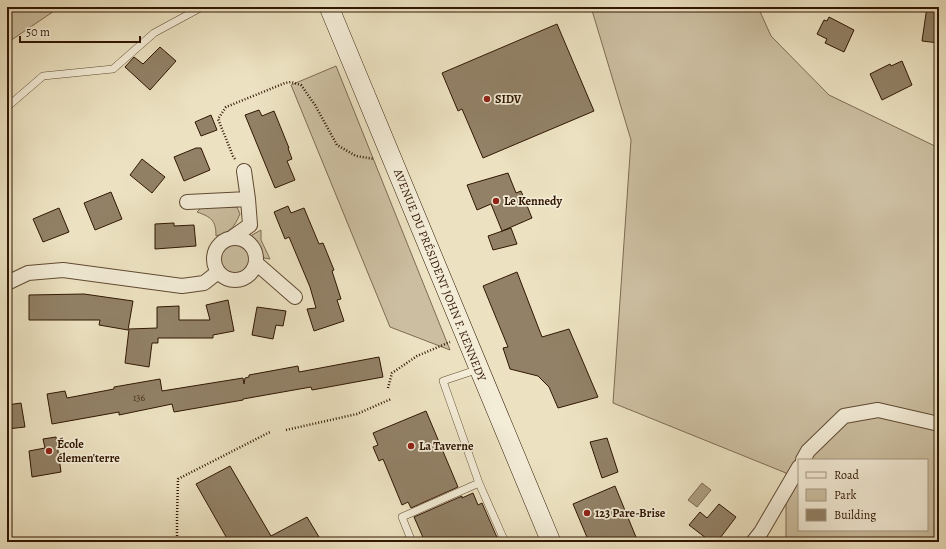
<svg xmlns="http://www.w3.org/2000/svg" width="946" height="549" font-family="Alegreya,serif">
<rect width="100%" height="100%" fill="#ece2c1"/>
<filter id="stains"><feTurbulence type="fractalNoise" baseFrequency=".005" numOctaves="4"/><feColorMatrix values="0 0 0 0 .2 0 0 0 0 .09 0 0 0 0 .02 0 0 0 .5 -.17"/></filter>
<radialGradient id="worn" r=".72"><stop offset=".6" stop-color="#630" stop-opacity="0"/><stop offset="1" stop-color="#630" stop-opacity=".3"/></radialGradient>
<path fill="#ccbfa1" stroke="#7e6b52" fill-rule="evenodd" d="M7,7H60L7,43Z
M591,7H758L771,36L829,95L939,148V542H786V473L613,403L631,140ZM799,460H927V530H799Z
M336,66L450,350L390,327L291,85Z
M202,207H237L240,214C234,228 230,232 216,236C216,220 211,217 197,212Z
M261,230V240L270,259L264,258L260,248L252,240V235Z
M219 259a16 16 0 1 1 32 0a16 16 0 1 1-32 0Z"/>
<path fill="#ac9d80" stroke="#7b674e" d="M702,483L711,490L697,507L688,500Z"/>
<path fill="#928166" stroke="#311703" d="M927,7H939V43L922,41Z
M829,17L854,30L844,52L825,43L827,39L817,34L824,20L827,21Z
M557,24L594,111L483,158L462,109L458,111L442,73Z
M160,47L176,61L150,90L125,67L134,57L143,64Z
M902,61L912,85L882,100L870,74L890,64L891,66Z
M259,110L262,116L274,111L289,148H288L292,159L287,161L295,180L275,188L245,115Z
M211,115L217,130L201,136L195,122Z
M196,148H201L210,170L184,181L174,157Z
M142,159L165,177L152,193L130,175Z
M508,173L516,193L521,191L532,218L502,231L491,204L477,210L467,185Z
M111,192L122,219L95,230L84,203Z
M288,206L291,213L304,208L319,244L323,243L334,270L332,271L341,299L337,300L344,321L314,331L307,309L316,308L310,287L289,237L285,239L274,212Z
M59,208L69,232L43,242L33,219Z
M174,223V226L194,225L196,246L155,249V224Z
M511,228L517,244L493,250L488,236Z
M517,272L542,337L569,329L598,397L558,408L549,387L538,376L510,369L503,348L508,347L483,286Z
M84,294L133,301L128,330L99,325L100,320H29V295Z
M228,300L234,331L213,335V338H158V343H152L149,367L125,363L129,329L157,328V307L179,306V320H210L206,305Z
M257,307L286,311L283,326L276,325L273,339L252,335Z
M379,357L383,377L312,390L311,387L243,399V400L174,412L172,404L119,415V412L52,424L47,394L65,391L67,398L114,389V387L160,379L162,391L243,378L244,384L245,378L249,377V375L298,366L299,372Z
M21,403L25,427L7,429V405Z
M426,411L458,487L411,508L408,502L402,505L383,459L379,461L373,447L378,445L373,433Z
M56,437L61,472L32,477L29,451L45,448L43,439Z
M607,438L618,472L602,478L590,442Z
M230,466L271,536L307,517L322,542H229L196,484Z
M615,486L638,542H589L573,504Z
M473,493L478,505L482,503L499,542H425L414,517L462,496V498Z
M719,504L736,517L717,542H711L689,525L700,512L707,518Z"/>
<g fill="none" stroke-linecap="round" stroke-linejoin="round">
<g stroke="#604a32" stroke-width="8">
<path id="lane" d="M7,107L43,76L113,69L154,33L202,7
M479,369L443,381L479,483L505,542
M412,542L402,517L479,483"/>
</g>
<g stroke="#604a32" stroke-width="16">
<path id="street" d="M187,202L248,199
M233,237L250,225L248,199L244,171
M214 259a21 21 0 1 1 42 0a21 21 0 1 1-42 0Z
M256,263L295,297
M7,283L28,273L63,270L182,286L204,283L218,272
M803,460L808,451L844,416L878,410L939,424
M753,542L761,532L799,467"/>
</g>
<g stroke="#311703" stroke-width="20">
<path id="secondary" d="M329,7L551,542"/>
</g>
<path stroke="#311703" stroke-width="2.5" stroke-dasharray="1 2" stroke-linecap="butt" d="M235,159L233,156L218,119L226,107L285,83L291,82L301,85L315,105L337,145L356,156L374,159
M388,388L392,373L417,356L450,342
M286,430L357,414L391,399
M177,542V518L178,479L270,432"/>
<use href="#lane" stroke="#f3ecd7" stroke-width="7"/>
<use href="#street" stroke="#f3ecd7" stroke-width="14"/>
<use href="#secondary" stroke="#f3ecd7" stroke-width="19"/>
</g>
<g fill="#8f2418" stroke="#f3ecd7" stroke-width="1.5">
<circle cx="487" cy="99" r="4"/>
<circle cx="496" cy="201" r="4"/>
<circle cx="411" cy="446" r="4"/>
<circle cx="49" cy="451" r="4"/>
<circle cx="587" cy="513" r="4"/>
</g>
<g text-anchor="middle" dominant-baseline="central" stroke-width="3.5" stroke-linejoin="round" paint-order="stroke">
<g font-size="10" fill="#49321c">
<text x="139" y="397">136</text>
</g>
<g font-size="12" font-weight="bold" fill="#311703" stroke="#f3ecd7" text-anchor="start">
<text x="495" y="99">SIDV</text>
<text x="504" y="201">Le Kennedy</text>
<text x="57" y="444">École<tspan x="57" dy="14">élemen'terre</tspan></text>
<text x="419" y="446">La Taverne</text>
<text x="595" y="513">123 Pare-Brise</text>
</g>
<g font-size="12" fill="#311703" stroke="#f3ecd7">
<text transform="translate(440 275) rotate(68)">AVENUE DU PRÉSIDENT JOHN F. KENNEDY</text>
</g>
</g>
<rect width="946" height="549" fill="none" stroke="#ece2c1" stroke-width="24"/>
<rect x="8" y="8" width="930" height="533" fill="none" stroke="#311703" stroke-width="2"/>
<rect x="12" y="12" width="922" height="525" fill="none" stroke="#311703"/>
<rect x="798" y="459" width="130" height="72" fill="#f3ecd7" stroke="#a59782"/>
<rect x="806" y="472" width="20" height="6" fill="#f3ecd7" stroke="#a59782"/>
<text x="834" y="479" font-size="12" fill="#311703">Road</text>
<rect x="806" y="489" width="20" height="12" fill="#ccbfa1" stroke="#a59782"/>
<text x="834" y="499" font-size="12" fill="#311703">Park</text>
<rect x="806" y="509" width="20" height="12" fill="#928166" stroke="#a59782"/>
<text x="834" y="519" font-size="12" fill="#311703">Building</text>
<path d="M20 36v6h120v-6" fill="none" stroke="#311703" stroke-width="2"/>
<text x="26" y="36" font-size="12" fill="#311703" stroke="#f3ecd7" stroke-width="3" paint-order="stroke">50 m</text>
<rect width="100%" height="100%" filter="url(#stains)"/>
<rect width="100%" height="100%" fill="url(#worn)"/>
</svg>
